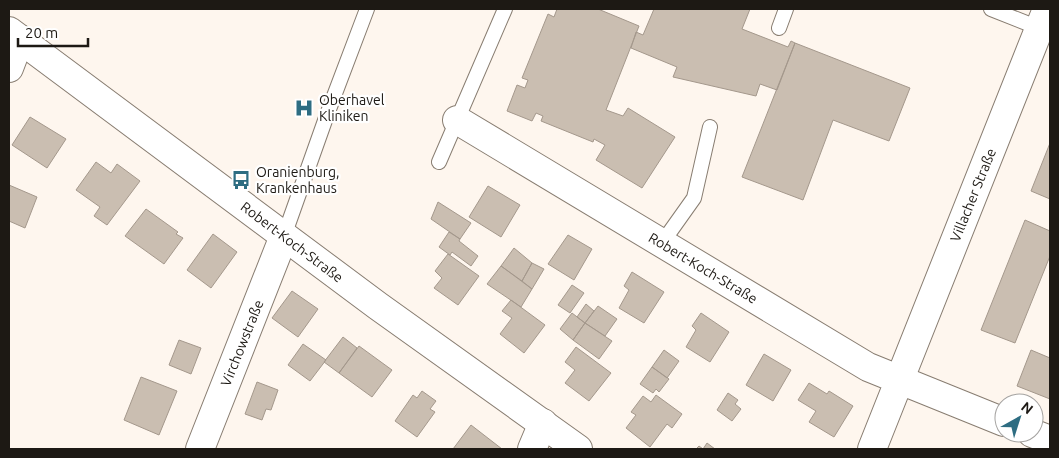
<svg xmlns="http://www.w3.org/2000/svg" width="1059" height="458" font-family="Ubuntu,sans-serif">
<rect width="100%" height="100%" fill="#fef6ee"/>
<path fill="#cabeb1" stroke="#a4988c" d="M557,9H598L639,26L606,110L623,116L628,108L675,137L642,188L596,160L605,145L594,139L593,142L541,121L543,116L536,113L532,121L507,111L517,85L525,88L528,80L522,78L548,14L554,17Z
M654,9H750L742,29L788,47L791,41L795,43L777,90L760,84L756,96L673,77L677,67L631,48L636,32L643,35Z
M795,43L910,88L889,141L833,120L803,200L742,177Z
M30,117L66,139L47,168L12,145Z
M1050,143V199L1031,191Z
M96,162L111,173L117,164L140,181L107,225L94,216L100,207L76,190Z
M9,185L37,197L25,228L9,221Z
M488,186L520,205L501,237L469,217Z
M438,202L471,223L460,239L431,219Z
M146,209L178,232L176,234L183,238L164,264L125,236Z
M1025,220L1050,231V256L1015,343L981,330Z
M449,232L460,239L459,241L478,256L471,266L452,252L450,255L439,247Z
M213,234L237,252L211,288L187,270Z
M568,235L592,249L574,280L548,264Z
M514,248L532,263L522,281L501,266Z
M448,254L479,276L458,305L434,288L442,278L435,271Z
M532,263L544,269L532,289L522,281Z
M501,266L532,289L521,307L487,284Z
M632,272L664,292L644,323L619,308L629,290L624,286Z
M572,285L584,293L570,313L558,305Z
M292,291L318,309L298,337L272,318Z
M511,300L545,325L524,353L500,334L512,318L502,311Z
M586,304L594,311L585,323L577,317Z
M598,306L617,319L605,336L585,323Z
M572,313L585,323L573,340L560,329Z
M701,313L729,332L710,362L686,347L696,330L692,326Z
M585,323L612,341L599,359L573,340Z
M343,337L357,348L339,373L324,362Z
M179,340L201,348L191,374L169,365Z
M303,344L326,360L310,381L288,365Z
M359,346L392,370L372,397L339,373Z
M576,347L611,373L589,401L565,383L575,370L565,362Z
M664,350L679,361L667,378L652,367Z
M1031,350L1050,358V399L1017,386Z
M764,354L791,370L773,401L746,385Z
M652,367L669,379L659,392L656,389L653,393L640,384Z
M141,377L177,391L159,435L124,420Z
M257,382L278,390L271,410L266,409L262,420L245,414Z
M809,383L827,394L829,391L853,406L834,437L809,422L816,411L798,400Z
M422,391L436,401L430,409L435,412L417,437L395,421L413,395L417,398Z
M728,393L738,400L735,404L741,409L732,421L717,410Z
M656,395L682,414L672,428L667,424L650,447L626,428L636,415L631,412L643,396L651,402Z
M471,425L502,449H453Z
M707,443L715,449H696L699,446L703,449Z"/>
<g fill="none" stroke-linecap="round" stroke-linejoin="round">
<g stroke="#887d71" stroke-width="16">
<path id="lane" d="M991,9L1039,28
M779,28L786,9
M439,162L505,9
M284,236L328,112L367,9
M662,243L694,198L710,127"/>
</g>
<g stroke="#887d71" stroke-width="30">
<path id="street" d="M9,68L20,39
M457,120L868,367L1004,422
M1032,433L1050,440
M200,449L284,236
M532,449L543,423
M872,449L1047,9"/>
</g>
<g stroke="#887d71" stroke-width="30">
<path id="secondary" d="M9,31L378,306L578,449"/>
</g>
<use href="#lane" stroke="#fff" stroke-width="14"/>
<use href="#street" stroke="#fff" stroke-width="28"/>
<use href="#secondary" stroke="#fff" stroke-width="28"/>
</g>
<defs>
<g id="hospital-bare" transform="scale(1.5)"><path d="M-5-5h3v3.5h4V-5h3V5h-3V1.5h-4V5h-3Z" fill="#2e6d82" stroke="#fff" stroke-width="2.5" paint-order="stroke"/></g>
<g id="bus-bare" transform="scale(1.5)"><path d="M-5-6H5V4H4V6H2V4H-2V6H-4V4H-5ZM-3.5-4V0h7V-4ZM-3.5 1.2v1.5H-2V1.2ZM2 1.2v1.5H3.5V1.2Z" fill="#2e6d82" stroke="#fff" stroke-width="2.5" paint-order="stroke"/></g>
</defs>
<g fill-rule="evenodd">
<use href="#hospital-bare" x="304" y="108"/>
<use href="#bus-bare" x="241" y="180"/>
</g>
<g text-anchor="middle" dominant-baseline="central" stroke-width="4.5" stroke-linejoin="round" paint-order="stroke">
<g font-size="14" fill="#1d1914" stroke="#fff" text-anchor="start">
<text x="319" y="100">Oberhavel<tspan x="319" dy="16">Kliniken</tspan></text>
<text x="256" y="172">Oranienburg,<tspan x="256" dy="16">Krankenhaus</tspan></text>
</g>
<g font-size="14" fill="#1d1914" stroke="#fff">
<text transform="translate(973 195) rotate(-68)">Villacher Straße</text>
<text transform="translate(292 242) rotate(37)">Robert-Koch-Straße</text>
<text transform="translate(703 268) rotate(31)">Robert-Koch-Straße</text>
<text transform="translate(242 343) rotate(-68)">Virchowstraße</text>
</g>
</g>
<rect width="1059" height="458" fill="none" stroke="#1d1914" stroke-width="20"/>
<g transform="translate(1019 418) rotate(39)"><circle r="24" fill="#ffffff" stroke="#a5a3a1"/>
<path d="M0-4L9 19L0 12L-9 19Z" fill="#2e6d82"/>
<text y="-8" font-size="14" font-weight="bold" text-anchor="middle" fill="#1d1914">N</text>
</g>
<path d="M18 38v8h70v-8" fill="none" stroke="#1d1914" stroke-width="2.5"/>
<text x="25" y="38" font-size="15" fill="#1d1914" stroke="#ffffff" stroke-width="4" paint-order="stroke">20 m</text>
</svg>
